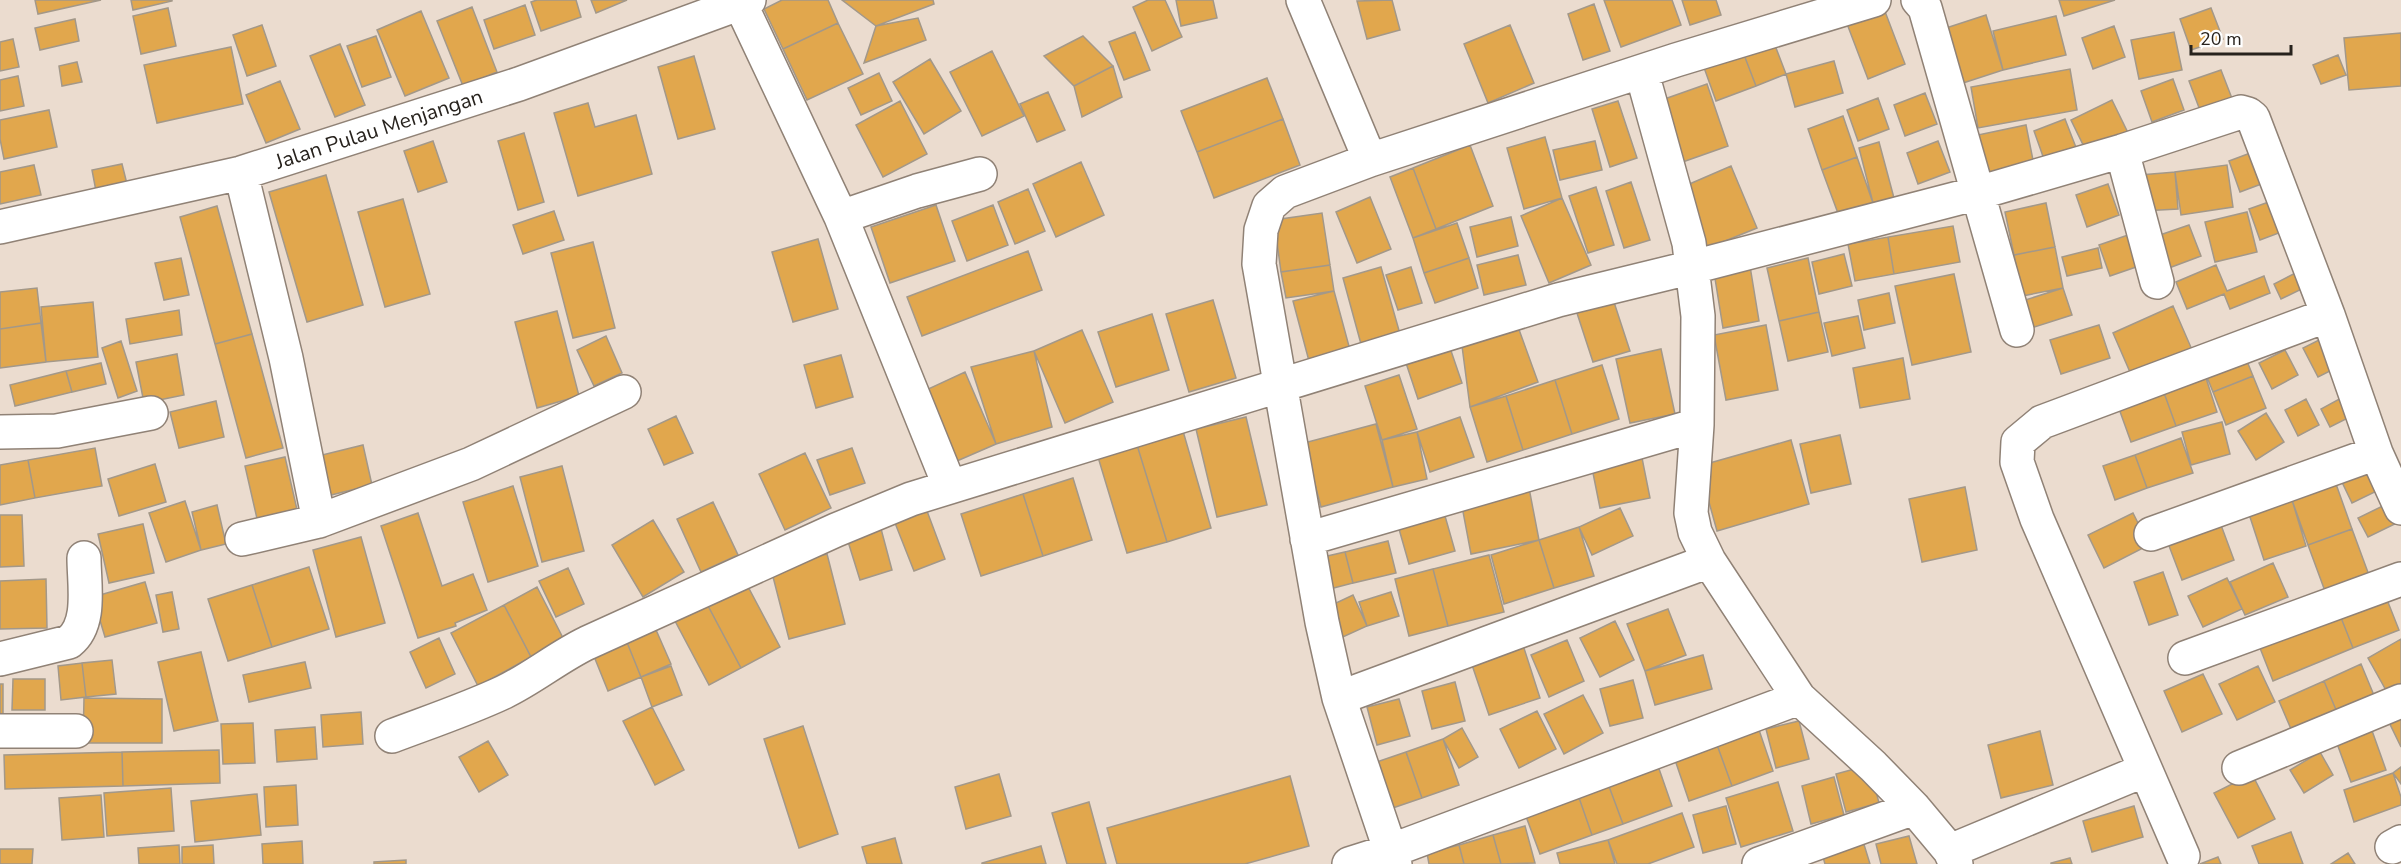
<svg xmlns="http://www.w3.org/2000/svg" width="2401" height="864" font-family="'Nunito Sans',sans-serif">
<rect width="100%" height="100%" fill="#ebdccf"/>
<path fill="#e1a74d" stroke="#a39889" stroke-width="1.5" d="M35,0H101L38,14Z
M131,0H172V1L133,10Z
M537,0H576L581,17L541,31L531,2Z
M591,0H627L596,13Z
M782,0H828L838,23L783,49L764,9Z
M842,0H933L934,4L876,26Z
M1148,0H1165L1182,37L1152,51L1133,7Z
M1176,0H1213L1217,18L1181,26Z
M1392,0L1400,30L1367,39L1357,1Z
M1604,0H1672L1681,25L1621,47Z
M1682,0H1716L1721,15L1690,25Z
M2059,0H2115L2064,16Z
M1881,1L1905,64L1868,79L1844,16Z
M1594,4L1610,51L1583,60L1568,14Z
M525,5L535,35L494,49L484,20Z
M472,7L497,72L463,86L437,21Z
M168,8L176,46L141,54L133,16Z
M2211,8L2223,39L2191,50L2180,19Z
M421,11L449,78L405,96L377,30Z
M1986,15L2003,70L1960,84L1943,29Z
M2056,16L2066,55L2003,70L1993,31Z
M918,18L926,40L864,63L876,26Z
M75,19L79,41L40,50L35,28Z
M838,23L863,74L807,100L783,49Z
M262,25L276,66L247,76L233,35Z
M1510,25L1534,83L1488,103L1464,44Z
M2114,26L2125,57L2093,69L2082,38Z
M1135,32L1150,70L1124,80L1109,42Z
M2174,32L2182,70L2139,79L2131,40Z
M2401,33V86L2349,90L2344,38Z
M1771,35L1786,74L1756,86L1741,47Z
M376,36L391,77L362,87L347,46Z
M1083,36L1113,66L1074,86L1044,56Z
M13,39L19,67L0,71V42Z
M340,44L365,105L335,117L310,56Z
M231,47L243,104L157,123L144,65Z
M1741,47L1756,86L1716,101L1702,62Z
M992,51L1024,116L982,136L950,72Z
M2338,55L2346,75L2321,84L2313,65Z
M694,56L715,129L678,139L658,67Z
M930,59L961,111L924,134L893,82Z
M1834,61L1843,93L1795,107L1786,74Z
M77,62L82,82L62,86L59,66Z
M1113,66L1122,97L1082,117L1074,86Z
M2070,69L2077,110L1978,128L1971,87Z
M2221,70L2233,101L2201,113L2189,81Z
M879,73L892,101L861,115L848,88Z
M18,76L24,106L0,111V80Z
M1267,78L1283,119L1197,152L1181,111Z
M2173,79L2184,110L2152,122L2141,91Z
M280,81L300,129L266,143L246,95Z
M1707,84L1728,146L1677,164L1656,102Z
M1048,92L1065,130L1037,142L1020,104Z
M1925,93L1937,124L1905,136L1894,105Z
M1878,98L1889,129L1858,141L1847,110Z
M2112,100L2130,137L2089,157L2071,120Z
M900,101L927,154L883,177L856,125Z
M1618,101L1637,158L1610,167L1592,109Z
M588,103L595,127L636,115L652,174L578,196L554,113Z
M49,110L57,147L4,159L0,139V120Z
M1843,116L1857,157L1822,170L1808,129Z
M1283,119L1300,165L1214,198L1197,152Z
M2065,119L2077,150L2045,162L2034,131Z
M2026,125L2034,165L1981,176L1973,136Z
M524,133L544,202L518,210L498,141Z
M1545,137L1562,198L1524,209L1507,148Z
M433,141L447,182L418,192L404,151Z
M1595,141L1602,170L1560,180L1553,150Z
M1938,141L1950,172L1918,184L1907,153Z
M1879,142L1894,198L1873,203L1859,148Z
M1470,145L1493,206L1436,229L1413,168Z
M2261,149L2272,180L2240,192L2229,161Z
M1857,157L1873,203L1839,216L1822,170Z
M1081,162L1104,215L1056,237L1033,184Z
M122,164L127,184L96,191L92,170Z
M34,165L41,195L0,204V172Z
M2227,165L2233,207L2181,215L2175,172Z
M1731,166L1757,228L1703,250L1678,189Z
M1413,168L1436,229L1413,238L1390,177Z
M2175,172L2178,209L2142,211L2140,175Z
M326,175L363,305L307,322L269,192Z
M1631,182L1650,240L1624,248L1606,191Z
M2108,184L2119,215L2087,227L2076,195Z
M1596,187L1614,245L1588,253L1569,196Z
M1028,189L1045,231L1015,244L998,202Z
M1370,197L1391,249L1357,263L1336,212Z
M1562,198L1591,265L1549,283L1521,216Z
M2280,198L2292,228L2260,240L2249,209Z
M403,199L430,294L385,307L358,212Z
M2046,203L2055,247L2014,255L2005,212Z
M936,205L955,261L890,283L871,227Z
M993,205L1008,245L967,261L952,221Z
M217,206L252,334L215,344L180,217Z
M554,211L564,240L523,254L513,225Z
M2247,212L2257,252L2215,262L2205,222Z
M1322,213L1330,265L1281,272L1274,220Z
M1511,217L1518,246L1477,257L1470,227Z
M1457,223L1469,258L1424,273L1413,238Z
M2189,225L2201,256L2169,268L2157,236Z
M1953,226L1960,262L1894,274L1888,237Z
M2131,234L2142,265L2110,276L2099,245Z
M1888,237L1894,274L1855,281L1848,244Z
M818,239L838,309L793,322L772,252Z
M593,242L615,328L573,338L551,253Z
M2055,247L2063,288L2022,296L2014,255Z
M2098,248L2102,268L2067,276L2062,257Z
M1028,251L1042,290L922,336L907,297Z
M1844,254L1852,286L1819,294L1812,262Z
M1518,255L1526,285L1484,295L1477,265Z
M181,258L189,295L164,300L155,263Z
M1469,258L1478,288L1435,303L1424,273Z
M1808,258L1819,312L1779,321L1767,268Z
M1749,260L1759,321L1723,328L1713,266Z
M1330,265L1334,291L1286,298L1281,272Z
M2216,265L2227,291L2264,276L2270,293L2230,309L2224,294L2187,309L2176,282Z
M1381,267L1400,334L1361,344L1343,278Z
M1411,267L1422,303L1398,310L1386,275Z
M2307,267L2314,283L2281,299L2274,284Z
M1954,274L1971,352L1912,365L1895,286Z
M37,288L41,323L0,329V292Z
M2063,288L2072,315L2025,330L2016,303Z
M1334,291L1350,350L1309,361L1293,301Z
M1611,293L1630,351L1593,362L1574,304Z
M1889,293L1895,323L1864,330L1858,300Z
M1213,300L1236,378L1189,392L1166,314Z
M93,302L98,357L46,362L41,307Z
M2173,306L2193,352L2133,379L2113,333Z
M179,310L182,335L130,344L126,319Z
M557,311L579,396L537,408L515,322Z
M1819,312L1828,352L1788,361L1779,321Z
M1152,314L1169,370L1116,387L1098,332Z
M1858,316L1865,348L1832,356L1824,323Z
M41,323L46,362L0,368V329Z
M1517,324L1538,382L1470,407L1462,346Z
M1766,325L1778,390L1726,400L1714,335Z
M2099,325L2110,358L2061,374L2050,340Z
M1082,330L1113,402L1065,423L1034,351Z
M252,334L283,448L246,458L215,344Z
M2329,335L2344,364L2318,377L2303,348Z
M606,336L622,373L594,386L577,350Z
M121,341L137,391L118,398L102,348Z
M1448,342L1462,383L1418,399L1404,357Z
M1661,349L1675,414L1630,423L1616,359Z
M2285,350L2298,375L2272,389L2259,363Z
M1034,351L1052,427L996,444L971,367Z
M2243,351L2253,376L2213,392L2203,367Z
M177,354L184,395L144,403L136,362Z
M841,355L853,397L816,408L804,365Z
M1903,358L1910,399L1860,408L1853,368Z
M101,363L106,384L72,392L66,371Z
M1602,365L1619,419L1572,434L1555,380Z
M66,371L72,392L15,406L10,385Z
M965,372L996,444L957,461L926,390Z
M1399,375L1417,429L1382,440L1365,386Z
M2205,375L2217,412L2176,426L2163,390Z
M2253,376L2266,408L2226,425L2213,392Z
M1555,380L1572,434L1523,450L1506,396Z
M2163,390L2176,426L2131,442L2118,406Z
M1506,396L1523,450L1487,462L1470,407Z
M2343,397L2352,416L2330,427L2321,409Z
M2306,399L2319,425L2298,436L2285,410Z
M216,401L224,437L179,448L170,412Z
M2266,413L2284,442L2256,460L2238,431Z
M676,416L693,453L664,465L648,429Z
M1246,417L1267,505L1217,517L1196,429Z
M1460,417L1474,457L1430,472L1417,432Z
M2222,422L2230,454L2191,465L2182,432Z
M1376,424L1393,487L1321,507L1304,443Z
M1183,431L1211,528L1167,542L1137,445Z
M1417,432L1427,479L1393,487L1382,440Z
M1840,435L1851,484L1811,493L1800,444Z
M2181,438L2193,473L2147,488L2135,455Z
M1791,440L1809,504L1717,531L1699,466Z
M363,445L372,485L327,496L318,456Z
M1137,445L1167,542L1127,553L1098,457Z
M95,448L102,486L35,498L28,460Z
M852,448L865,483L830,495L817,460Z
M805,453L831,508L785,530L759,474Z
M2135,455L2147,488L2115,500L2103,466Z
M285,457L298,514L258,523L245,466Z
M1642,458L1650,498L1600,508L1592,468Z
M28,460L35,498L0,505V465Z
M155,464L166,502L119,516L108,479Z
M2372,465L2383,488L2352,503L2341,480Z
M562,466L584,551L542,562L520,477Z
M1073,478L1092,540L1043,556L1023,494Z
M2336,484L2352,529L2308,545L2292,500Z
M513,486L538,566L488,582L463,502Z
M1965,487L1977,550L1922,562L1909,499Z
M1529,488L1539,540L1471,554L1461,501Z
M1023,494L1043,556L981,576L961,514Z
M2292,500L2306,546L2264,560L2249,514Z
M185,501L201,550L166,562L149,513Z
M2393,501L2401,521L2368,537L2358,518Z
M713,502L738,555L701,572L677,519Z
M217,505L226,544L201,550L192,512Z
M1620,508L1633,536L1592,555L1579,527Z
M1443,509L1455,551L1409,564L1397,522Z
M927,511L945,559L914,571L895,523Z
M418,513L442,586L473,574L487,610L455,623L456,626L418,638L381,526Z
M2133,513L2149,545L2104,568L2088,535Z
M0,515H22L24,566L0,567Z
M2218,517L2234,560L2182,580L2166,538Z
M653,520L684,572L643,597L612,545Z
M143,524L154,573L109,583L98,534Z
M880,525L892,570L860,580L846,535Z
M1579,527L1594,576L1554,588L1539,540Z
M2352,529L2373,586L2329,602L2308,545Z
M361,537L385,623L336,637L313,550Z
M1539,540L1554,588L1504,604L1491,555Z
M1388,541L1396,573L1353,583L1345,552Z
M1345,552L1353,583L1322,591L1314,559Z
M827,554L845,624L789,639L771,569Z
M1489,555L1504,612L1448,626L1433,569Z
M2273,563L2288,597L2245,615L2230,582Z
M309,567L329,629L272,647L252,585Z
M568,568L584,604L556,617L539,581Z
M1433,569L1448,626L1409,636L1395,579Z
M2163,572L2178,615L2149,625L2134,582Z
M2227,578L2242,609L2203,627L2188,596Z
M46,579L47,628L0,629V581Z
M745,581L780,647L741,668L706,602Z
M145,582L157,623L105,637L93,597Z
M252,585L272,647L228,661L208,599Z
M537,587L564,640L531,657L504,605Z
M172,592L179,629L163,632L156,595Z
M1391,592L1399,616L1367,626L1359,602Z
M2384,592L2399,630L2353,648L2338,610Z
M1353,595L1367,626L1334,641L1321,610Z
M706,602L741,668L709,685L674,619Z
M504,605L531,657L478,686L451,633Z
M1668,609L1686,655L1645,671L1627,624Z
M2338,610L2353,648L2273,681L2258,643Z
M1615,621L1634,660L1600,677L1580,638Z
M653,623L671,664L641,677L624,635Z
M624,635L641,677L608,691L591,649Z
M439,638L455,674L426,688L410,652Z
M2401,639V684L2387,692L2368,658Z
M1567,640L1584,681L1549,697L1531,655Z
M1523,645L1540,698L1489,715L1471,662Z
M201,652L218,721L174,731L158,662Z
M1703,655L1712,689L1655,705L1645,671Z
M112,660L116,694L86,697L82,663Z
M305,662L311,688L249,702L243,675Z
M82,663L86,697L61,700L58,666Z
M2361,664L2376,700L2339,717L2324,681Z
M671,666L682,695L652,707L641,677Z
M2258,666L2275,702L2237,720L2219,684Z
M2203,674L2222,714L2182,732L2164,691Z
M13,679H45V710H12Z
M1633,680L1643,718L1610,726L1600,689Z
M2324,681L2339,717L2294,736L2279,701Z
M1455,682L1465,721L1432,729L1422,691Z
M0,684H3V715H0Z
M1583,695L1603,733L1564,754L1544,714Z
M84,698L162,699V743H83Z
M1399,699L1410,736L1377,745L1367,707Z
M2401,705V747L2385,714Z
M652,707L684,770L655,785L623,721Z
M1537,711L1556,749L1519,768L1500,729Z
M361,712L363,744L323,747L321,715Z
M1799,721L1809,759L1776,768L1766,729Z
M253,723L255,763L223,764L221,724Z
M2370,725L2386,770L2351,782L2335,738Z
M803,726L838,834L799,848L764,739Z
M315,727L317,759L277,762L275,730Z
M1758,727L1773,771L1732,786L1716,742Z
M1462,728L1478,757L1459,768L1443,739Z
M2040,731L2053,785L2001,798L1988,745Z
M1443,739L1459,785L1422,798L1406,752Z
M488,741L508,775L479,792L459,757Z
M1716,742L1732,786L1689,801L1674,757Z
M219,750L220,783L123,786L122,752Z
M122,752L123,786L5,789L4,755Z
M1406,752L1422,798L1381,812L1365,766Z
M2320,752L2333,775L2304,793L2290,770Z
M1657,763L1672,806L1623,824L1607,781Z
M1869,765L1879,803L1846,812L1836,774Z
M2401,767V784L2393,773Z
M2393,773L2401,797V805L2354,822L2344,790Z
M999,774L1011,816L966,829L955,787Z
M2252,774L2275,819L2238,838L2214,793Z
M1290,776L1309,846L1245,864H1117L1107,828Z
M1834,777L1844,815L1811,824L1802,786Z
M1607,781L1623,824L1592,835L1577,792Z
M1778,782L1793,831L1741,847L1726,798Z
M296,785L298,825L266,827L264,787Z
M171,788L174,831L107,836L104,793Z
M1577,792L1592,835L1540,854L1524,811Z
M257,794L261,835L195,842L191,801Z
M101,795L104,837L62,840L59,798Z
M1089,802L1106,864H1067L1052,813Z
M1726,806L1736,844L1703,853L1693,815Z
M2134,806L2143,837L2092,852L2083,821Z
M1682,813L1694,847L1648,864H1617L1608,840Z
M1525,826L1535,863L1501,864L1493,835Z
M2291,832L2303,864H2259L2252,846Z
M1493,835L1501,864H1464L1459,845Z
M1909,836L1917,864H1881L1876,844Z
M895,838L902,864H867L862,847Z
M1862,838L1870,864H1825L1821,850Z
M1608,840L1615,864H1560L1557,853Z
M302,841L303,864H263L262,844Z
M179,845L180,864H139L138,848Z
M213,845L214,864H182V847Z
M1459,845L1464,864H1429L1427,853Z
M1041,846L1046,864H982V863Z
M0,849H33L32,864H0Z
M2348,853L2355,864H2331Z
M2218,857L2221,864H2200Z
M2070,858L2072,864H2051V863Z
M406,860V864H374V862Z"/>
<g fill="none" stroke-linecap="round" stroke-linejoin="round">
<g stroke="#908276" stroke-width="36">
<path id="minor" d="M1303,0L1370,160
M1918,0L1925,8L2017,330
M740,3L841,217L950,487
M1642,73L1689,243L1698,316L1697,425L1691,513L1695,532L1709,561L1799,698L1873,766L1914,808L1950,851L1956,864
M2122,151L2157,282
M241,173L286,358L319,521
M841,217L917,191L980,174
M0,227L241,173L519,84L749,0
M0,432L57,431L151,413
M2151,534L2376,453
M242,539L319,521L471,464L624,392
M1307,539L1697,425
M2185,658L2401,579
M0,659L69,642C92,624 84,585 84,558
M1339,698L1709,561
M0,731H76
M392,736C429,722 468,709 504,692C533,678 558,657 587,643L836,530L911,499L1558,300L1693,267L1978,193L2122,151L2241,112L2248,114L2253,118L2328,315L2376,453L2401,508
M2239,768L2401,701
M2392,847L2401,842
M1950,851L2145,770
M2183,856L2037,519L2017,462L2018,442L2042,422L2328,315
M1349,864L1390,851L1799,698
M1395,864L1339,698L1322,622L1259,264L1261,230L1269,206L1285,192L1370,160L1676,60L1874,0
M1759,864L1914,808"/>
</g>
<use href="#minor" stroke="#fff" stroke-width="33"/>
</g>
<g text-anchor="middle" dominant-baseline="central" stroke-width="4.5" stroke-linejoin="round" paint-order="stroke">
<g font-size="21" fill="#27221d" stroke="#fff">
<text transform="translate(379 129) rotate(-18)">Jalan Pulau Menjangan</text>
</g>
</g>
<path d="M2191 45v9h100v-9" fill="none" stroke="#27221d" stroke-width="3"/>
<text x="2200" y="45" font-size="18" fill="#27221d" stroke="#ffffff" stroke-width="4.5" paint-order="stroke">20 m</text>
</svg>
